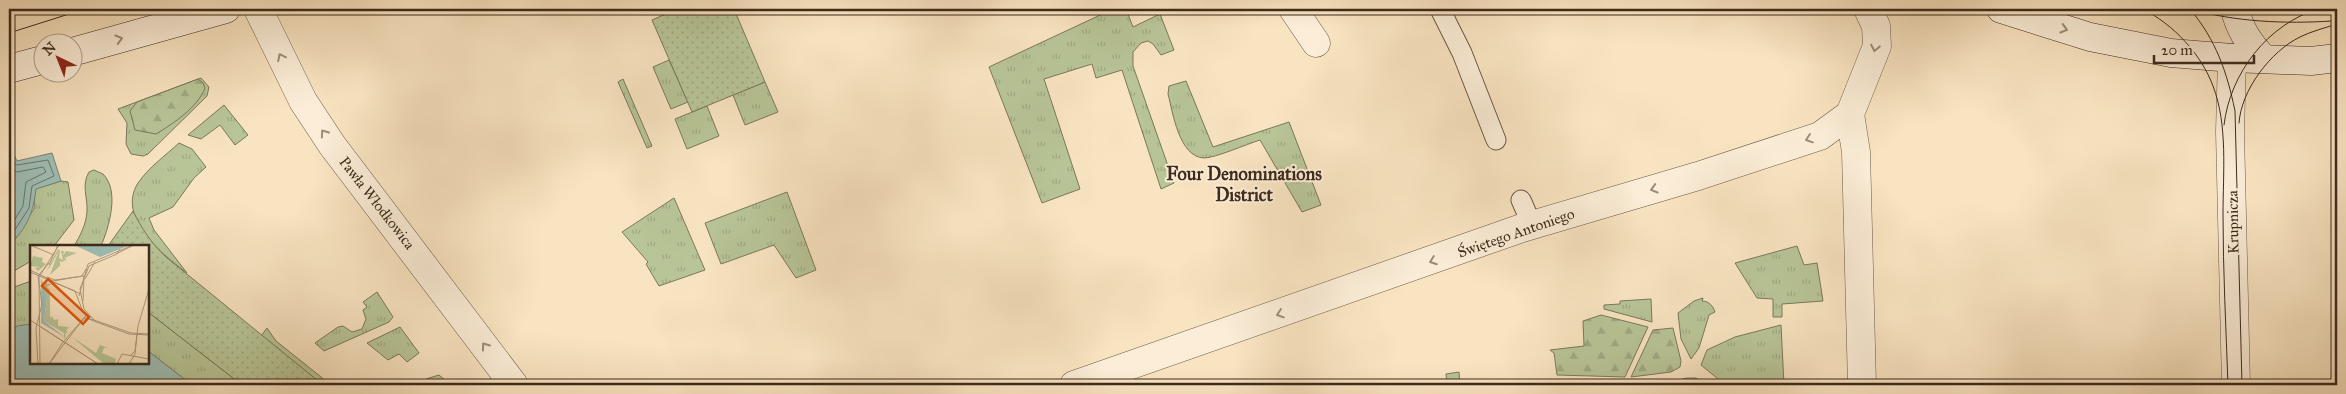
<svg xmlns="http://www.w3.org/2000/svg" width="2346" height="394" font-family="'IM FELL Great Primer',serif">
<defs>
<pattern id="grass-tufts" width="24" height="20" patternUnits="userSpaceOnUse" patternTransform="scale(1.25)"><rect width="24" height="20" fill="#b8c597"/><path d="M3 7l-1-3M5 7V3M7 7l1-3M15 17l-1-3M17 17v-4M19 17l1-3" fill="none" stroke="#9fa982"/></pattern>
<pattern id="forest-firs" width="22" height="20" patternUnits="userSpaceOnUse" patternTransform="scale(1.25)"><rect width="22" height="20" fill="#b8c597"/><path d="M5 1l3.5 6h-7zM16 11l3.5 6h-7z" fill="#9fa982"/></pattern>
<pattern id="park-dots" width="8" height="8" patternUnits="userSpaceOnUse" patternTransform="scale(1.25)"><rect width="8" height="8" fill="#b8c597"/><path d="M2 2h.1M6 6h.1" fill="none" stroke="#9fa982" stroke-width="1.8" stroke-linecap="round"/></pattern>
</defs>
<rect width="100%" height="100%" fill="#f9e4c1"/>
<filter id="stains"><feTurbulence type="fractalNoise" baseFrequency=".004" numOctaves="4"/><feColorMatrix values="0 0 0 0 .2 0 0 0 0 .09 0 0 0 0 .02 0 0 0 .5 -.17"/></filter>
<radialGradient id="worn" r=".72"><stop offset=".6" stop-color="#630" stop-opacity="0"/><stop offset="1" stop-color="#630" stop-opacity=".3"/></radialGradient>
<path fill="url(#grass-tufts)" stroke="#7a785a" d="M1113,9H1126L1133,27L1160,14L1174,50L1161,55L1153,44L1148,41L1141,43L1133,52V66L1174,183L1161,189L1122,70L1096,78L1092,64L1044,79L1080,189L1042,203L989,67Z
M669,60L688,102L671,109L653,67Z
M201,78L209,87L207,96L148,154L143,156L131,154L126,144L127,123L118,109Z
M623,79L652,146L647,148L618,82Z
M1186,81L1213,147L1289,122L1321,205L1302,212L1260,140C1247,144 1215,158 1204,158C1179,157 1173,113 1168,94L1169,86Z
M765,82L778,112L745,125L733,95Z
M224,105L248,135L235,145L220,125L201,139L188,135Z
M707,106L719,136L687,149L675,119Z
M179,143L192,149L206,167L194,178L173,207L149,218L154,230L187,273C163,255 116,218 138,183C149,167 165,156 179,143Z
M94,170L103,174C120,191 109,227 101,246H74C80,236 86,225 87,212C88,198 81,185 89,172Z
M61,181L68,182L74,220L54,246H31V261L9,274V246L34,209L35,189Z
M787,192L816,270L796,278L774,245L721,264L705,223Z
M674,198L705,270L659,286L646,264L648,262L622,232Z
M1797,246L1804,265L1817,263L1823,301L1782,304V317H1773V299L1757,298L1735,263Z
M31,281V324L17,327L9,335V289Z
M377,292L393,317L389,322L324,351L315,343L338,327L343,326L352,332L362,329L366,319L363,310L367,307L363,302Z
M1703,298L1702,301C1709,301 1713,306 1715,312L1709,315L1699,348L1691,359L1681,339L1678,313L1694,301Z
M1651,299L1652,322L1604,309V305L1620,304V301Z
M148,312L242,385H192L148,351Z
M1781,325L1784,385H1730L1723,383L1701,365L1707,350L1735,337Z
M400,327L419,353L407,362L399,354L388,360L367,343Z
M267,328L276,341L331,385H323L261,336Z
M1459,372L1460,385H1447L1446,374Z
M439,375L451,385H425L426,379Z"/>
<path fill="url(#forest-firs)" stroke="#7a785a" d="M198,79L203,83L205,88C197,108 174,123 156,134L135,130L130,111L137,102Z
M1601,315L1648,327L1625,377L1557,375L1554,353L1550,350L1584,346L1583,321Z
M1673,328L1681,361L1680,367L1671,372L1631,377L1653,330Z
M1687,378H1696L1706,385H1656Z"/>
<path fill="url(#park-dots)" stroke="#7a785a" d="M677,9H734L765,82L692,112L652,20Z
M133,211C142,229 151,243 166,257L323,385H242L148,312V246H108Z"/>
<path fill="#9ebeb4" stroke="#778378" d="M52,153L61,181L36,189C33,214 27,227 9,246V156L14,155L17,161Z
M31,324V363H148V351L192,385H9V335L17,326Z"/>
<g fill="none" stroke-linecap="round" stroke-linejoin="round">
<path stroke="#6e7468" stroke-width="1" d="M9,160L17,165L48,160L54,176L32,186L29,208L9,239
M9,168L17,172L43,167L46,172L26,182L23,206L9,229"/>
<g stroke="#6c5846" stroke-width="21">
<path id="service" d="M1440,9L1462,53L1496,140
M1521,200L1532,225"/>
</g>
<g stroke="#6c5846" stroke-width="29">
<path id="pedestrian" d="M1293,9L1316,43"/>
</g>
<g stroke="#6c5846" stroke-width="29">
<path id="minor" d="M258,9L303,101L332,145L514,385
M1850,114L1856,152L1862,385
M1074,385L1522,228L1698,176L1820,136L1850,114L1877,46L1876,26L1868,9"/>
</g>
<g stroke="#6c5846" stroke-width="29">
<path id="tertiary" d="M2232,58L2230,132L2236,385"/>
</g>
<g stroke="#3d2a1d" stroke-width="29">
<path id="secondary" d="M2001,9L2090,37L2171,53L2232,58L2311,61L2337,58
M2235,9C2239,29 2249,44 2264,59
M72,52L226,9
M9,69L42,60"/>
</g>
<use href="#service" stroke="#fbedd7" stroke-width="19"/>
<use href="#pedestrian" stroke="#fbedd7" stroke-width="28"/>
<use href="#minor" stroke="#fbedd7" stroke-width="28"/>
<use href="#tertiary" stroke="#fbedd7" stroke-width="28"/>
<use href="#secondary" stroke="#fbedd7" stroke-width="28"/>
<path stroke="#3d2a1d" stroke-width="1" d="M2143,9C2174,25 2201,54 2213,86C2228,125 2223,173 2223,214C2223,271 2226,328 2228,385
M2190,9C2216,40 2227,72 2235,111L2242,385
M2190,9C2236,22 2285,24 2332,21
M9,11L17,9
M9,33L85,9
M2239,123C2241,90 2271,51 2300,37C2312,31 2325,28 2337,24
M2224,125C2230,73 2268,24 2318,9"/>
</g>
<defs><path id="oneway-chevron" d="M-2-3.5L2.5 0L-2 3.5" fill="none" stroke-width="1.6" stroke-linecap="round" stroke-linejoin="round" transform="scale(1.25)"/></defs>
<g stroke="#9c8c7a">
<use href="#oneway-chevron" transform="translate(2064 29) rotate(16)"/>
<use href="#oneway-chevron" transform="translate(119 39) rotate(-16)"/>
<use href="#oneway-chevron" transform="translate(1875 48) rotate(101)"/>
<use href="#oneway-chevron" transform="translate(281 57) rotate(-116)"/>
<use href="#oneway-chevron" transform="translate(324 133) rotate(-125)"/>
<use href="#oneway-chevron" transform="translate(1809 139) rotate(161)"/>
<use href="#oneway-chevron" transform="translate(1654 189) rotate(164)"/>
<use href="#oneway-chevron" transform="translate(1433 261) rotate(160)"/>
<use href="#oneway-chevron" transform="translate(1280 314) rotate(161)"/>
<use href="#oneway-chevron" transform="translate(485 346) rotate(-126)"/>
</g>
<g text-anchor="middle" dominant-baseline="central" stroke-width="4" stroke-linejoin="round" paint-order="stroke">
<g font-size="15" fill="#3d2a1d" stroke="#fbedd7">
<text transform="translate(377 203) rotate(52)">Pawła Włodkowica</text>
<text transform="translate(2233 222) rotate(-91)">Krupnicza</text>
<text transform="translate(1516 233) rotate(-19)">Świętego Antoniego</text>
</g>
<g font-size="18" font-weight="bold" fill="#3d2a1d" stroke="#fbedd7">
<text x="1244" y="174">Four Denominations<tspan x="1244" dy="21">District</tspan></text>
</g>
</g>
<g transform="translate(30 245)">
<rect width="119" height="119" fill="#f9e4c1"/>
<path d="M28,4L30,6L29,13L33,15L31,6H34L33,11L36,6L47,8L34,13L37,14L32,17L30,16V21L33,18L20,30L29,5L20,22L17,25ZM3,11L13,13L12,17L16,19L8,26L5,23L10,22L0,21ZM11,34L13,38L21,39L17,42L20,45L19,74L22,71L24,75L28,74V81L39,82L36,86L39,88L36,87L35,93L11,78ZM12,40L17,52L14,76L34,88V92L11,78Z" fill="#b8c597" fill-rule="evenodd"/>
<path d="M15,40L20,49V75L39,88L15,75L18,55ZM42,92L66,108L70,100L78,103H74L72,108L86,114L85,119H74Z" fill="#b8c597"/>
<path d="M44,0H100L70,12ZM12,39L17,52L14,76L35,92L11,78Z" fill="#9ebeb4"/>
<path fill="none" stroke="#ae9a7f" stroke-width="1" d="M0,0L24,10M90,4L87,9L59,21L50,44L54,64L64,75L101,88L119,89M86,9L104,0M19,20L28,0M0,25L23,36L52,31L56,24M0,27L45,46L53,67L61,75L99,89L119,90M17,32L25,35L54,31L53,56M55,34L65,17M21,36L51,49M49,51L58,19L103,0M0,75L68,119M8,80L68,119M100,111L105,106L108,81L119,44M8,119L6,83L12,59L8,31L19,18M10,119L9,32L29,0M19,119L33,97L56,71M19,119L54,73L64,75M87,119L92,109L119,114M99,119L105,109L107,89"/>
<path fill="#df570d" fill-opacity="0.15" stroke="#df570d" stroke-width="2.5" d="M18,34L59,72L53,79L12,41Z"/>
<rect width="119" height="119" fill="none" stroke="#3d2a1d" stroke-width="2.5"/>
</g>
<rect width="2346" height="394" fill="none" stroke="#f9e4c1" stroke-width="30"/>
<rect x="10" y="10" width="2326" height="374" fill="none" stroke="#3d2a1d" stroke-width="2.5"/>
<rect x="15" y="15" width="2316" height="364" fill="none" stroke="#3d2a1d"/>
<g transform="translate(58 58) rotate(317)"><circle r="24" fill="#fbedd7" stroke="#af9f8d"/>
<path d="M0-4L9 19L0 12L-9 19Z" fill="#8f2418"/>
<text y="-8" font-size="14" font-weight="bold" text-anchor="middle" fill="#3d2a1d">N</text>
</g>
<path d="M2154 55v8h100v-8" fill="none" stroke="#3d2a1d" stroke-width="2.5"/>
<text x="2161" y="55" font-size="15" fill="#3d2a1d" stroke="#fbedd7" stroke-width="4" paint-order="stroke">20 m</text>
<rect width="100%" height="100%" filter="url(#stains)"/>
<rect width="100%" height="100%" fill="url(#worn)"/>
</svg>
